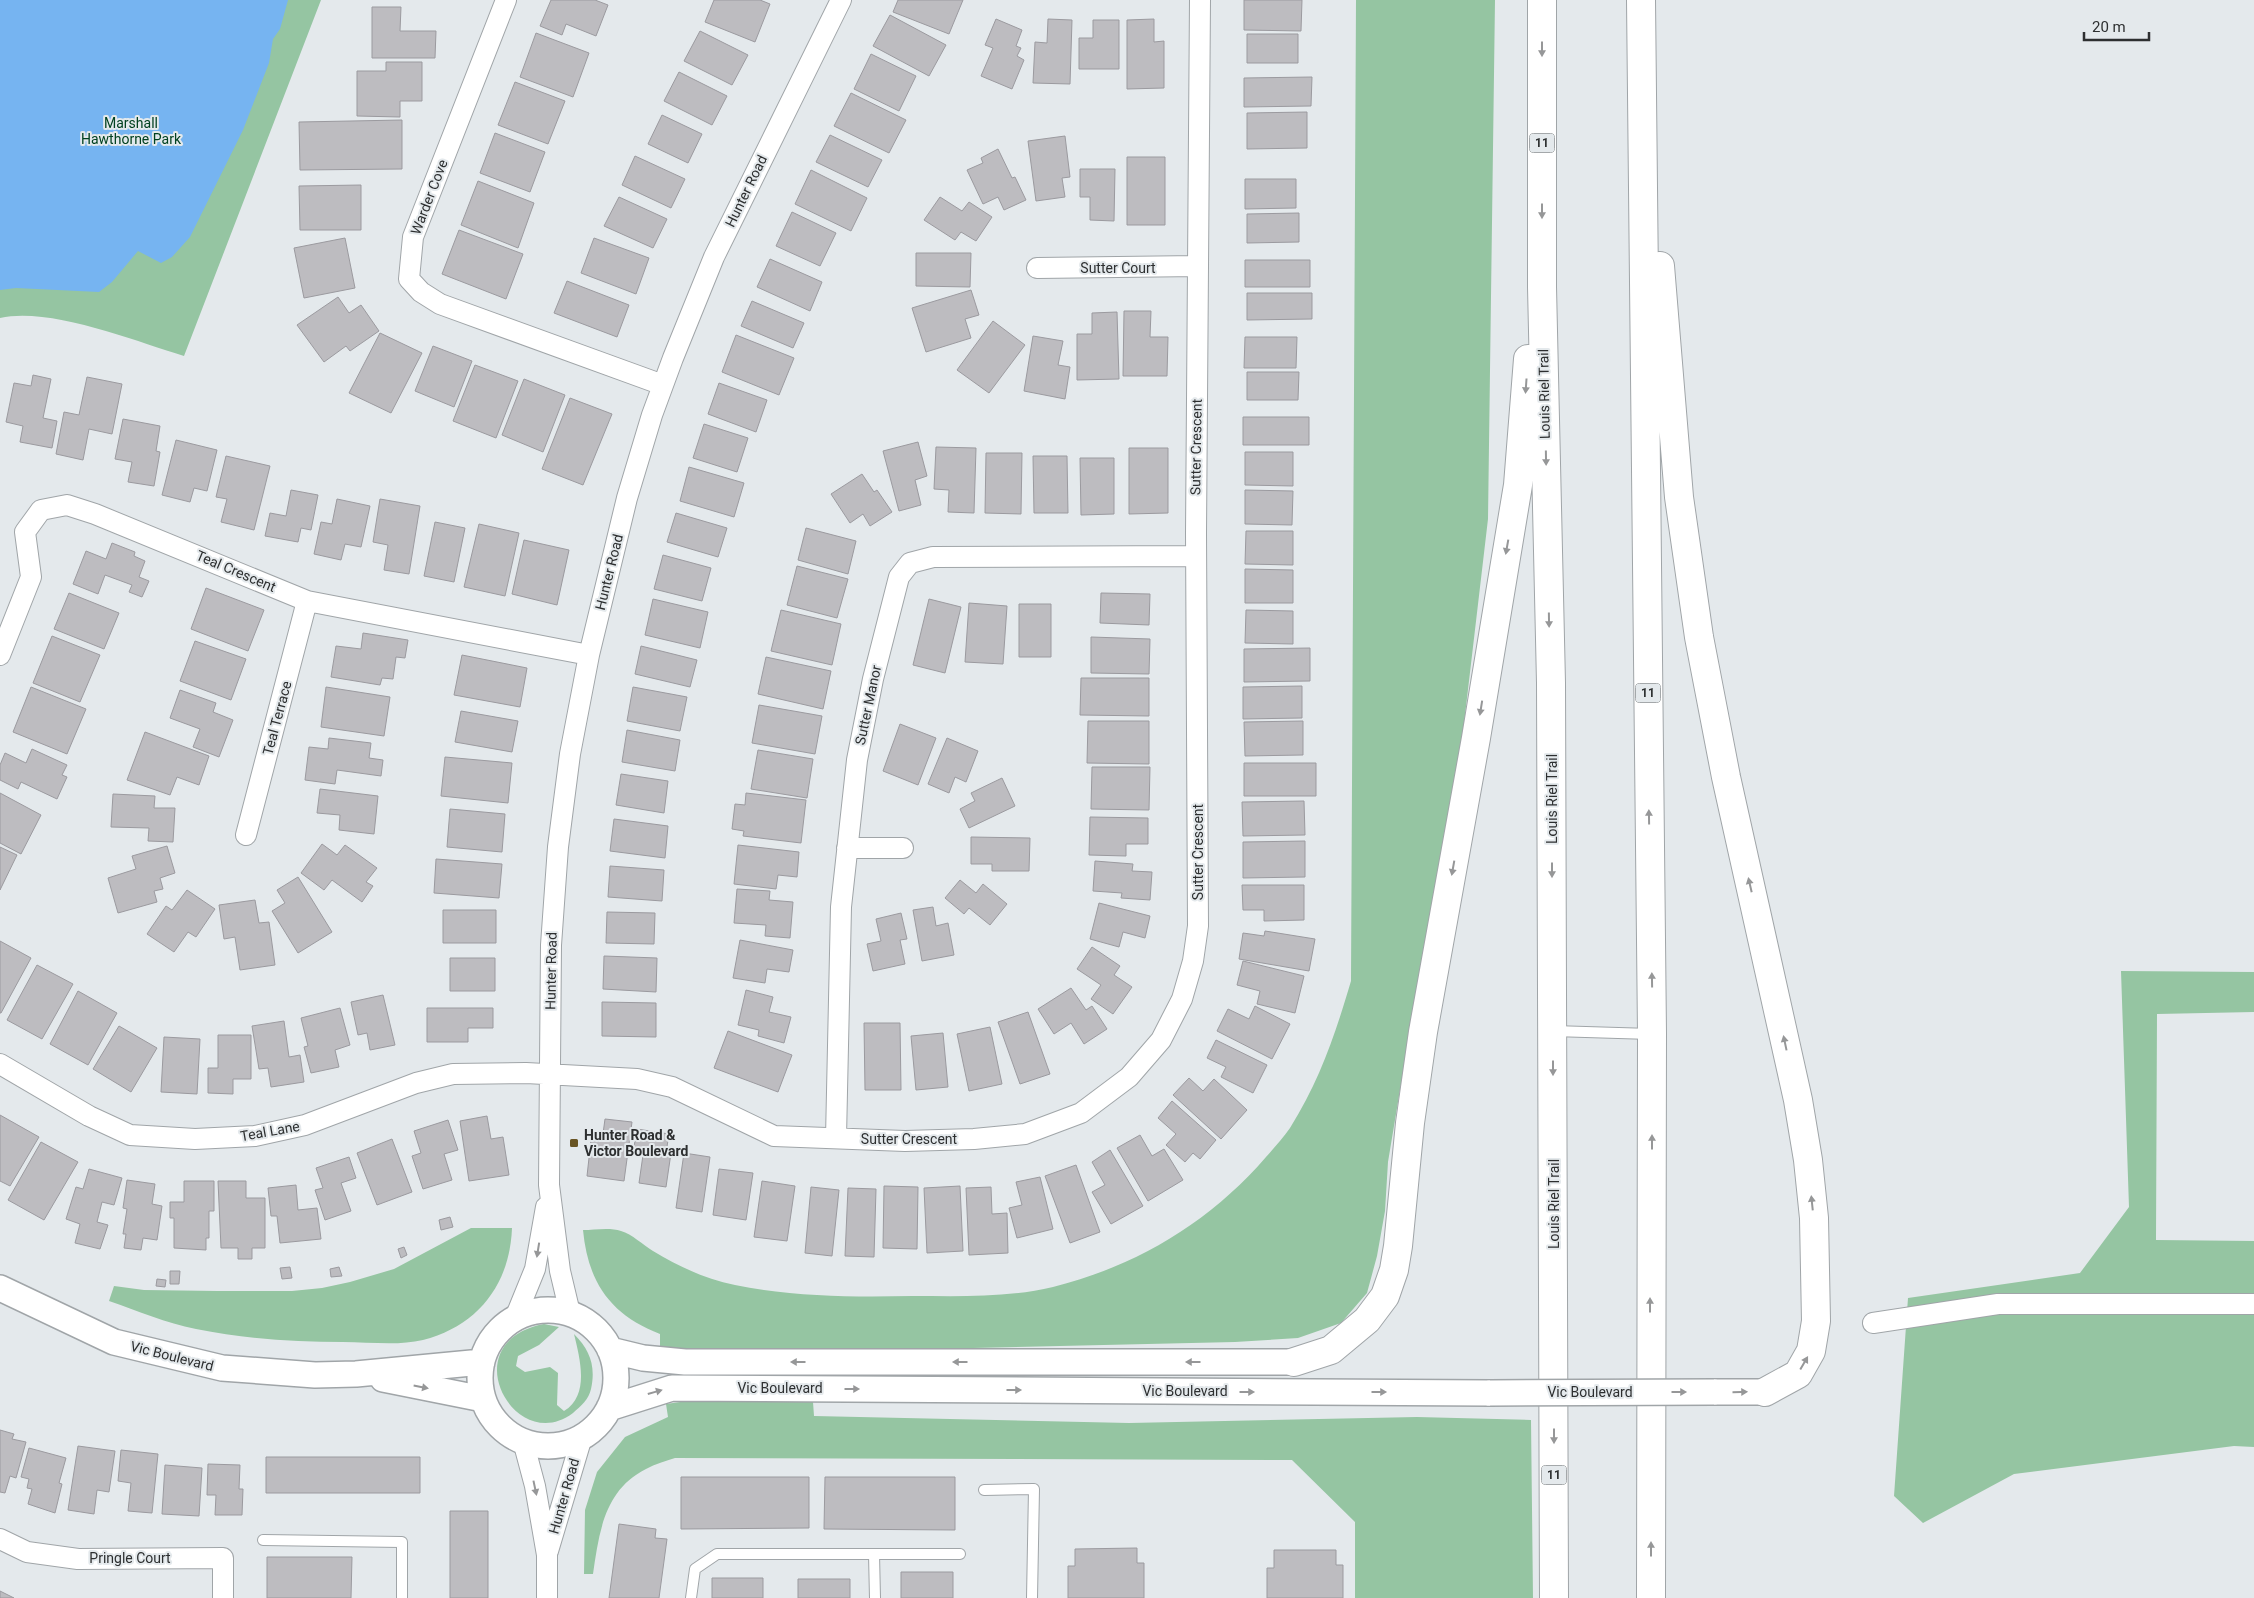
<svg xmlns="http://www.w3.org/2000/svg" width="2254" height="1598" font-family="Roboto,sans-serif">
<rect width="100%" height="100%" fill="#e4e9ec"/>
<path fill="#95c5a2" d="M0,0H321L184,356C134,341 51,307 0,318Z
M1356,0H1495L1488,519L1459,766L1437,874L1419,976L1388,1162L1385,1211L1377,1256L1367,1293L1341,1323L1298,1338L1235,1342L664,1355L660,1346V1334C611,1315 588,1283 583,1230C594,1230 610,1227 621,1231C632,1234 643,1245 653,1251C678,1266 705,1279 735,1285C794,1297 852,1297 913,1296C959,1296 1008,1298 1053,1287C1137,1266 1210,1222 1266,1157C1274,1148 1283,1138 1290,1128C1320,1080 1335,1035 1351,981Z
M2121,971L2254,972V1012L2157,1014L2156,1240L2254,1241V1447L2234,1446L2014,1474L1923,1523L1894,1496L1908,1298L2080,1273L2129,1207Z
M471,1228H512C510,1284 478,1326 423,1340C398,1346 369,1342 343,1342C293,1342 245,1339 196,1329C166,1323 138,1311 109,1301L114,1286L144,1290L217,1291H292L322,1288L350,1282L394,1269Z
M544,1324L559,1327L539,1345L518,1356L516,1366L525,1372L550,1367L558,1373L557,1405L564,1411C590,1395 580,1359 574,1334C590,1350 596,1366 591,1389C589,1399 581,1406 573,1413C515,1457 451,1342 544,1324Z
M694,1400L813,1402L814,1416L1129,1423L1417,1417L1531,1420L1533,1598H1355V1522L1292,1460L675,1458C666,1461 655,1464 646,1469C604,1490 599,1533 593,1574H584L585,1510L597,1472L625,1437L668,1417L666,1404Z"/>
<path fill="#76b4f1" d="M0,0H288L280,29L273,39L269,63L243,130L190,237L172,257L161,263L138,251L112,282L99,292L16,288L0,290Z"/>
<path fill="#bdbcc0" stroke="#9b9a9f" d="M551,0H595L608,5L596,36L566,24L562,35L540,26Z
M714,0H760L770,4L755,42L705,22Z
M898,0H963L949,34L893,12Z
M1244,0H1302L1301,31L1244,30Z
M372,7H401L400,31H436L435,58H372Z
M890,15L946,45L929,76L873,46Z
M996,19L1022,30L1016,46L1021,48L1017,56L1024,60L1012,89L981,76L993,48L985,45Z
M1048,19L1072,20L1070,84L1033,83L1035,42L1047,43Z
M1154,19V42L1164,41V88L1127,89V20Z
M1093,20H1119V69H1079V38H1093Z
M700,31L748,55L732,85L684,61Z
M536,33L589,53L573,97L520,77Z
M1247,34H1298V63H1247Z
M871,54L916,76L899,111L854,89Z
M386,62H422V101H400V117L357,116V71H386Z
M679,72L727,96L712,125L664,101Z
M1312,77L1311,106L1244,107V78Z
M515,82L565,101L548,144L498,125Z
M851,93L906,120L889,153L834,126Z
M1307,112V148L1247,149V113Z
M662,115L702,134L688,163L648,144Z
M402,120V169L300,170L299,122Z
M495,133L545,152L530,192L480,173Z
M830,135L882,160L868,187L816,162Z
M1065,136L1070,177L1062,178L1065,197L1036,201L1028,141Z
M998,149L1012,178L1015,177L1026,200L1004,210L998,197L983,204L967,170L983,163L981,158Z
M635,156L685,179L671,208L622,185Z
M1127,157H1165V225H1127Z
M1080,169H1115L1114,221L1090,220V197H1080Z
M811,170L867,198L851,231L795,204Z
M1245,179H1296V208L1245,209Z
M478,181L534,203L518,248L461,225Z
M361,185V230H300L299,186Z
M619,197L667,219L653,248L604,226Z
M940,197L962,211L969,202L992,217L976,241L961,232L955,240L924,220Z
M792,212L836,233L820,266L776,246Z
M1299,213V242L1247,243V214Z
M459,230L523,254L506,299L442,274Z
M345,238L355,288L304,298L294,248Z
M594,238L649,258L636,294L581,273Z
M916,253H971L970,287L916,286Z
M770,259L822,282L810,311L757,287Z
M1245,260H1310V287H1245Z
M567,281L629,305L617,337L554,313Z
M971,290L979,315L965,319L971,338L926,352L912,308Z
M1247,293H1312V319L1247,320Z
M338,297L349,313L361,305L379,331L350,351L346,346L324,362L297,325Z
M752,301L804,323L793,348L741,326Z
M1124,311H1151L1150,337H1168L1167,376H1123Z
M1117,312L1119,379L1077,380V334H1092V313Z
M993,321L1025,345L989,393L957,370Z
M380,333L422,353L391,413L349,393Z
M736,335L794,358L779,395L722,372Z
M1033,336L1063,341L1058,365L1070,367L1065,399L1024,391Z
M1245,337H1297L1296,368H1244Z
M433,346L472,361L454,407L415,391Z
M475,365L518,381L496,438L453,421Z
M1247,372H1299L1298,400H1247Z
M33,375L51,379L43,418L57,421L52,448L20,442L23,426L6,422L14,383L31,386Z
M87,377L122,384L112,434L89,429L83,460L56,454L64,412L79,415Z
M524,379L565,395L543,452L502,435Z
M719,383L767,400L756,432L708,414Z
M570,398L612,414L583,485L542,469Z
M1243,417H1309V445H1243Z
M123,419L160,426L156,451L160,452L154,486L128,482L132,462L115,459Z
M704,424L748,438L737,472L693,458Z
M176,440L217,450L207,491L194,488L190,502L162,495Z
M918,442L927,476L915,480L921,505L899,511L883,451Z
M936,447L976,448L974,513L948,512L949,490L934,489Z
M1129,448H1168V513L1129,514Z
M1245,452H1293V486L1245,485Z
M986,453H1022L1021,514L985,513Z
M226,456L270,466L254,530L221,522L227,499L216,497Z
M1033,456H1067L1068,513H1034Z
M1080,458H1114V514L1081,515Z
M689,467L744,483L734,517L680,501Z
M862,474L874,492L877,490L892,512L870,526L863,514L850,523L831,494Z
M291,490L318,495L311,530L301,528L298,542L265,536L270,513L286,516Z
M1245,490L1293,491L1292,525L1245,524Z
M337,499L370,506L361,547L345,544L341,560L314,554L321,522L332,524Z
M380,499L420,506L409,574L384,570L388,545L373,542Z
M676,513L727,528L718,557L667,542Z
M435,522L465,528L454,582L424,576Z
M479,524L519,533L505,596L464,587Z
M806,528L856,541L848,574L798,560Z
M1246,531H1293V565L1245,564Z
M524,540L569,550L557,605L512,594Z
M112,543L135,552L134,556L145,561L139,577L149,581L142,597L129,592L132,585L105,575L98,594L73,584L86,551L106,559Z
M663,555L711,568L702,601L654,589Z
M797,566L848,579L837,618L787,605Z
M1245,569L1293,570V603H1245Z
M206,588L264,610L248,651L191,629Z
M69,593L119,613L104,649L54,629Z
M1101,593L1150,594L1149,625L1100,623Z
M653,599L708,612L700,648L645,635Z
M929,599L961,607L945,673L913,665Z
M969,603L1007,606L1003,664L965,662Z
M1019,604H1051V657H1019Z
M781,610L841,624L832,665L771,651Z
M1246,610L1293,611V644L1245,643Z
M363,633L408,640L405,658L396,657L393,679L382,678L380,685L331,677L336,646L361,649Z
M52,636L100,655L80,702L33,683Z
M1091,637L1150,639L1149,674L1091,673Z
M195,641L246,659L231,700L180,681Z
M641,646L697,660L690,687L635,674Z
M1310,648V681L1244,682V649Z
M462,655L527,668L520,707L454,695Z
M766,657L831,671L823,709L758,694Z
M1081,678H1149V716L1080,715Z
M1302,686V718L1243,719V687Z
M31,687L86,709L67,754L13,732Z
M326,687L390,697L384,736L321,727Z
M633,687L687,697L680,731L627,721Z
M180,690L216,703L213,712L233,720L219,757L193,747L200,729L170,718Z
M759,705L822,716L815,754L752,743Z
M461,711L518,721L512,752L455,742Z
M1088,721H1149V764L1087,763Z
M1303,721V755L1245,756L1244,722Z
M900,724L936,738L918,785L883,771Z
M627,730L680,740L675,771L622,762Z
M145,732L209,756L199,785L177,777L170,795L127,780Z
M329,738L371,743L369,758L383,760L381,776L337,770L335,784L305,780L309,747L328,749Z
M947,738L978,751L966,782L955,777L949,793L928,784Z
M32,749L67,765L62,775L67,777L57,799L21,782L18,789L0,780V765L5,753L26,763Z
M758,750L813,759L807,798L751,789Z
M445,757L512,763L508,803L441,796Z
M1244,763H1316V796H1244Z
M1092,767H1150L1149,810L1091,809Z
M621,774L668,781L664,813L616,805Z
M1002,778L1015,806L969,828L960,809L975,801L971,793Z
M320,789L378,796L374,834L339,830L340,815L317,813Z
M0,793L41,815L21,854L0,843Z
M746,793L806,800L801,843L743,836L744,831L732,829L735,804L745,805Z
M113,794L155,796L154,808H175L173,842L148,841L149,828L111,827Z
M1304,801L1305,835L1243,836L1242,802Z
M450,809L505,814L502,852L447,847Z
M1090,817L1148,818V844H1126V856L1089,855Z
M614,819L668,826L665,858L610,851Z
M971,837L1030,838L1029,871H992V864H971Z
M1305,841V877L1243,878V842Z
M322,844L337,855L345,845L377,868L366,882L373,886L362,902L332,880L324,890L301,873Z
M738,845L799,852L797,877L778,875L776,889L734,884Z
M167,846L175,873L160,878L163,889L154,891L157,902L118,913L108,878L136,869L132,856Z
M0,847L17,855L0,890Z
M436,859L502,864L499,898L434,893Z
M1095,861L1133,864L1132,871L1152,872L1150,900L1121,898L1122,893L1093,891Z
M610,866L664,870L662,901L608,897Z
M298,877L332,932L298,953L272,911L285,903L277,890Z
M960,880L976,893L983,884L1007,904L990,925L969,908L964,914L945,898Z
M1242,885H1304V920L1264,921V910H1243Z
M737,889L770,891L769,900L793,902L790,938L765,936L766,925L734,923Z
M187,890L215,909L196,937L188,932L174,952L147,934L166,906L172,910Z
M255,900L259,923L269,922L275,965L240,970L235,937L224,939L219,905Z
M1099,903L1150,916L1145,938L1123,932L1119,947L1090,939Z
M933,907L936,926L948,923L954,955L922,961L913,910Z
M443,910H496V943H443Z
M607,912L655,913L654,944L606,943Z
M901,913L907,939L900,940L905,964L873,971L867,944L881,941L876,919Z
M1265,931L1315,939L1309,971L1239,959L1243,933L1264,936Z
M740,940L793,950L789,972L767,969L765,983L733,978Z
M0,941L31,958L1,1013H0Z
M1092,947L1120,966L1114,975L1132,987L1113,1014L1091,999L1101,985L1077,969Z
M604,956L657,958L656,992L603,989Z
M450,958H495V991H450Z
M1243,961L1304,976L1295,1013L1257,1004L1260,991L1237,985Z
M37,965L73,984L42,1039L7,1020Z
M1071,988L1086,1010L1092,1006L1107,1029L1084,1044L1071,1023L1054,1034L1038,1009Z
M746,990L773,997L769,1012L791,1017L784,1043L758,1036L759,1030L738,1025Z
M78,991L117,1013L88,1065L50,1044Z
M383,995L395,1045L370,1050L367,1033L358,1035L351,1002Z
M602,1002L656,1003V1037L602,1036Z
M1255,1006L1290,1024L1272,1059L1217,1031L1228,1009L1249,1019Z
M340,1008L350,1045L335,1050L339,1067L311,1073L304,1047L308,1046L301,1018Z
M427,1008H493V1028H468V1042H427Z
M1028,1012L1050,1074L1020,1084L998,1022Z
M284,1021L289,1057L300,1055L304,1082L271,1087L268,1068L259,1069L252,1026Z
M864,1023H900L901,1090H865Z
M119,1026L157,1048L131,1092L93,1069Z
M990,1027L1002,1084L969,1091L957,1034Z
M728,1031L792,1055L778,1092L714,1068Z
M943,1033L948,1087L916,1090L911,1036Z
M218,1035H251V1079H233V1094L208,1093V1068H218Z
M164,1037L200,1039L197,1094L161,1092Z
M1216,1040L1267,1065L1253,1093L1221,1077L1226,1067L1207,1058Z
M1189,1078L1203,1091L1214,1079L1247,1110L1221,1139L1173,1095Z
M1172,1101L1216,1140L1200,1159L1193,1153L1185,1162L1166,1145L1176,1134L1158,1118Z
M0,1115L39,1137L10,1186L0,1181Z
M487,1116L491,1139L503,1137L509,1175L469,1181L460,1121Z
M605,1119L632,1122L624,1181L587,1176L591,1140L602,1141Z
M448,1120L458,1150L444,1154L452,1180L423,1189L412,1156L421,1153L414,1131Z
M637,1129L669,1134L666,1153H671L666,1187L639,1183L643,1155L633,1153Z
M1140,1135L1152,1156L1164,1149L1183,1180L1148,1201L1117,1148Z
M392,1139L412,1192L377,1205L357,1153Z
M41,1142L78,1162L44,1220L8,1200Z
M1110,1150L1143,1206L1111,1224L1092,1192L1105,1185L1092,1162Z
M684,1153L710,1157L702,1212L676,1208Z
M349,1157L356,1178L341,1183L351,1211L325,1220L315,1190L323,1188L316,1168Z
M1076,1165L1100,1232L1070,1243L1045,1176Z
M89,1169L122,1178L114,1205L102,1202L97,1222L108,1225L100,1249L75,1243L80,1224L66,1219L76,1187L83,1189Z
M719,1169L753,1173L746,1220L713,1215Z
M1040,1177L1053,1229L1017,1238L1009,1208L1022,1205L1016,1182Z
M127,1180L155,1184L152,1204L162,1206L157,1240L143,1238L141,1250L124,1248L126,1234H123L127,1209L123,1208Z
M184,1181H214V1211H209V1238H206V1250L174,1248V1218H170V1202H184Z
M218,1181H246V1198H265V1248H252V1259H238V1248H221Z
M762,1181L795,1186L787,1241L754,1237Z
M296,1185L298,1210L317,1208L321,1239L280,1243L277,1216H271L268,1188Z
M884,1186L918,1187L917,1249L883,1248Z
M960,1186L963,1251L927,1253L924,1188Z
M811,1187L839,1190L832,1256L805,1253Z
M991,1187L992,1214L1007,1213L1008,1253L969,1255L966,1188Z
M848,1188L876,1189L874,1257L845,1256Z
M450,1217L453,1227L441,1230L439,1220Z
M404,1247L407,1255L401,1258L398,1249Z
M290,1267L292,1278L282,1279L280,1268Z
M339,1267L342,1276L331,1277L330,1269Z
M170,1271H180L179,1284H170Z
M157,1279L166,1280L165,1287L156,1286Z
M0,1430L14,1434L12,1439L26,1442L16,1478L10,1476L5,1493L0,1492Z
M78,1446L115,1451L109,1492L97,1490L94,1514L68,1510Z
M29,1448L66,1458L59,1483L62,1484L55,1513L28,1504L32,1489L27,1488L29,1479L21,1477Z
M121,1450L158,1454L152,1513L128,1511L131,1483L118,1481Z
M266,1457H420V1493H266Z
M208,1464L240,1465L239,1489H243L242,1515H215L216,1495H207Z
M165,1465L202,1468L199,1516L162,1514Z
M681,1477H809V1528L681,1529Z
M825,1477H955V1530L824,1529Z
M450,1511H488V1598H450Z
M619,1524L656,1529L655,1538L667,1539L659,1598H609Z
M1137,1548V1563H1144V1598H1068V1566H1075V1549Z
M1274,1550H1336V1565H1343V1598H1267V1568H1274Z
M267,1557H352L351,1598H267Z
M901,1572H953V1598H901Z
M712,1578H763V1598H712Z
M798,1579H850V1598H798Z
M0,1591L14,1598H0Z"/>
<g fill="none" stroke-linecap="round" stroke-linejoin="round">
<g stroke="#a0a5a8" stroke-width="12">
<path id="service" d="M1553,1031L1651,1034
M984,1490L1034,1489L1032,1598
M263,1540L402,1542V1598
M874,1554L875,1598
M691,1598L695,1569L717,1554H960"/>
</g>
<g stroke="#a0a5a8" stroke-width="22">
<path id="minor" d="M506,0L413,237L409,279L421,292L440,304L663,385
M1037,268L1198,266
M0,655L31,577L25,532L41,510L67,505L95,514L307,601L589,655
M246,835L307,601
M847,848H903
M0,1064L89,1116L130,1135L195,1139L255,1136L305,1125L416,1083L453,1074L526,1073L637,1079L672,1087L774,1136L905,1141L974,1139L1025,1134L1081,1113L1129,1077L1161,1040L1182,999L1193,961L1198,926L1196,533L1200,0
M836,1138L841,907L857,760L873,679L899,577L910,563L933,557L1196,556
M570,1313L560,1271L549,1185L551,945L558,847L570,754L589,655L627,498L652,415L673,358L714,257L841,0
M515,1318L535,1269L546,1207
M1873,1323L1998,1304H2254
M523,1441L535,1486L547,1555V1598
M0,1539L27,1552L78,1559L223,1558V1598
M548,1551L582,1437"/>
</g>
<g stroke="#a0a5a8" stroke-width="28">
<path id="tertiary" d="M0,1288L114,1342L222,1368L315,1375L356,1374L482,1362
M480 1378a68 68 0 1 1 136 0a68 68 0 1 1-136 0Z
M610,1350L643,1358L685,1362H1294
M383,1379L483,1399
M1714,1392H1765
M609,1408L672,1388L1490,1393"/>
</g>
<g stroke="#a0a5a8" stroke-width="30">
<path id="motorway" d="M1542,0V287L1551,683L1554,1598
M1641,0L1652,1034L1651,1598
M1660,266L1679,497L1699,637L1726,777L1798,1100L1808,1160L1814,1218L1816,1321L1811,1351L1798,1374L1765,1392
M1294,1362L1331,1350L1367,1320L1385,1296L1394,1270L1398,1246L1410,1123L1423,1032L1476,738L1518,485L1528,359"/>
</g>
<use href="#service" stroke="#fff" stroke-width="10"/>
<use href="#minor" stroke="#fff" stroke-width="20"/>
<use href="#tertiary" stroke="#fff" stroke-width="25"/>
<use href="#motorway" stroke="#fff" stroke-width="28"/>
<g stroke="#a0a5a8" stroke-width="28" stroke-linecap="butt">
<path id="tertiary-bridge" d="M1490,1393L1714,1392"/>
</g>
<use href="#tertiary-bridge" stroke="#fff" stroke-width="25"/>
</g>
<defs><path id="oneway-solid" d="M-6-.8H1V-3.2L6.5 0L1 3.2V.8H-6Z" transform="scale(1.25)"/></defs>
<g fill="#969798">
<use href="#oneway-solid" transform="translate(1542 49) rotate(90)"/>
<use href="#oneway-solid" transform="translate(1542 211) rotate(90)"/>
<use href="#oneway-solid" transform="translate(1526 386) rotate(94)"/>
<use href="#oneway-solid" transform="translate(1546 458) rotate(89)"/>
<use href="#oneway-solid" transform="translate(1507 547) rotate(100)"/>
<use href="#oneway-solid" transform="translate(1549 620) rotate(89)"/>
<use href="#oneway-solid" transform="translate(1481 708) rotate(99)"/>
<use href="#oneway-solid" transform="translate(1649 817) rotate(-91)"/>
<use href="#oneway-solid" transform="translate(1453 868) rotate(100)"/>
<use href="#oneway-solid" transform="translate(1552 870) rotate(90)"/>
<use href="#oneway-solid" transform="translate(1750 885) rotate(-103)"/>
<use href="#oneway-solid" transform="translate(1652 980) rotate(-91)"/>
<use href="#oneway-solid" transform="translate(1785 1043) rotate(-102)"/>
<use href="#oneway-solid" transform="translate(1553 1068) rotate(90)"/>
<use href="#oneway-solid" transform="translate(1652 1142) rotate(-90)"/>
<use href="#oneway-solid" transform="translate(1812 1203) rotate(-96)"/>
<use href="#oneway-solid" transform="translate(538 1250) rotate(99)"/>
<use href="#oneway-solid" transform="translate(1650 1305) rotate(-90)"/>
<use href="#oneway-solid" transform="translate(798 1362) rotate(-180)"/>
<use href="#oneway-solid" transform="translate(960 1362) rotate(-180)"/>
<use href="#oneway-solid" transform="translate(1193 1362) rotate(-180)"/>
<use href="#oneway-solid" transform="translate(1804 1363) rotate(-60)"/>
<use href="#oneway-solid" transform="translate(421 1387) rotate(11)"/>
<use href="#oneway-solid" transform="translate(852 1389)"/>
<use href="#oneway-solid" transform="translate(1014 1390)"/>
<use href="#oneway-solid" transform="translate(655 1392) rotate(-16)"/>
<use href="#oneway-solid" transform="translate(1247 1392)"/>
<use href="#oneway-solid" transform="translate(1379 1392)"/>
<use href="#oneway-solid" transform="translate(1679 1392)"/>
<use href="#oneway-solid" transform="translate(1740 1392) rotate(-1)"/>
<use href="#oneway-solid" transform="translate(1554 1436) rotate(90)"/>
<use href="#oneway-solid" transform="translate(535 1488) rotate(78)"/>
<use href="#oneway-solid" transform="translate(1651 1549) rotate(-90)"/>
</g>
<rect fill="#685423" stroke="#e4e9ec" stroke-width="2" x="569" y="1138" width="10" height="10" rx="2.5"/>
<g text-anchor="middle" dominant-baseline="central" stroke-width="4" stroke-linejoin="round" paint-order="stroke">
<g fill="#e4e9ec" stroke="#646768" stroke-width="1">
<rect x="1529.5" y="133.5" width="25" height="19" rx="4"/>
<rect x="1635.5" y="683.5" width="25" height="19" rx="4"/>
<rect x="1541.5" y="1465.5" width="25" height="19" rx="4"/>
</g>
<g font-size="12" font-weight="bold" fill="#2d2f30">
<text x="1542" y="143">11</text>
<text x="1648" y="693">11</text>
<text x="1554" y="1475">11</text>
</g>
<g font-size="14" fill="#004120" stroke="#e4e9ec">
<text x="131" y="123">Marshall<tspan x="131" dy="16">Hawthorne Park</tspan></text>
</g>
<g font-size="14" fill="#2d2f30" stroke="#e4e9ec">
<text transform="translate(746 191) rotate(-64)">Hunter Road</text>
<text transform="translate(429 197) rotate(-69)">Warder Cove</text>
<text x="1118" y="268">Sutter Court</text>
<text transform="translate(1544 394) rotate(-91)">Louis Riel Trail</text>
<text transform="translate(1196 447) rotate(-89)">Sutter Crescent</text>
<text transform="translate(236 571) rotate(23)">Teal Crescent</text>
<text transform="translate(609 572) rotate(-76)">Hunter Road</text>
<text transform="translate(868 705) rotate(-78)">Sutter Manor</text>
<text transform="translate(277 718) rotate(-75)">Teal Terrace</text>
<text transform="translate(1552 799) rotate(-90)">Louis Riel Trail</text>
<text transform="translate(1198 852) rotate(-90)">Sutter Crescent</text>
<text transform="translate(551 971) rotate(-89)">Hunter Road</text>
<text transform="translate(270 1131) rotate(-10)">Teal Lane</text>
<text x="909" y="1139">Sutter Crescent</text>
<text transform="translate(1554 1204) rotate(-90)">Louis Riel Trail</text>
<text transform="translate(172 1356) rotate(14)">Vic Boulevard</text>
<text x="780" y="1388">Vic Boulevard</text>
<text x="1185" y="1391">Vic Boulevard</text>
<text x="1590" y="1392">Vic Boulevard</text>
<text transform="translate(564 1496) rotate(-74)">Hunter Road</text>
<text x="130" y="1558">Pringle Court</text>
</g>
<g font-size="14" font-weight="bold" fill="#2d2f30" stroke="#e4e9ec" text-anchor="start">
<text x="584" y="1135">Hunter Road &amp;<tspan x="584" dy="16">Victor Boulevard</tspan></text>
</g>
</g>
<path d="M2084 32v8h65v-8" fill="none" stroke="#2d2f30" stroke-width="2.5"/>
<text x="2092" y="32" font-size="15" fill="#2d2f30" stroke="#e4e9ec" stroke-width="4" paint-order="stroke">20 m</text>
</svg>
